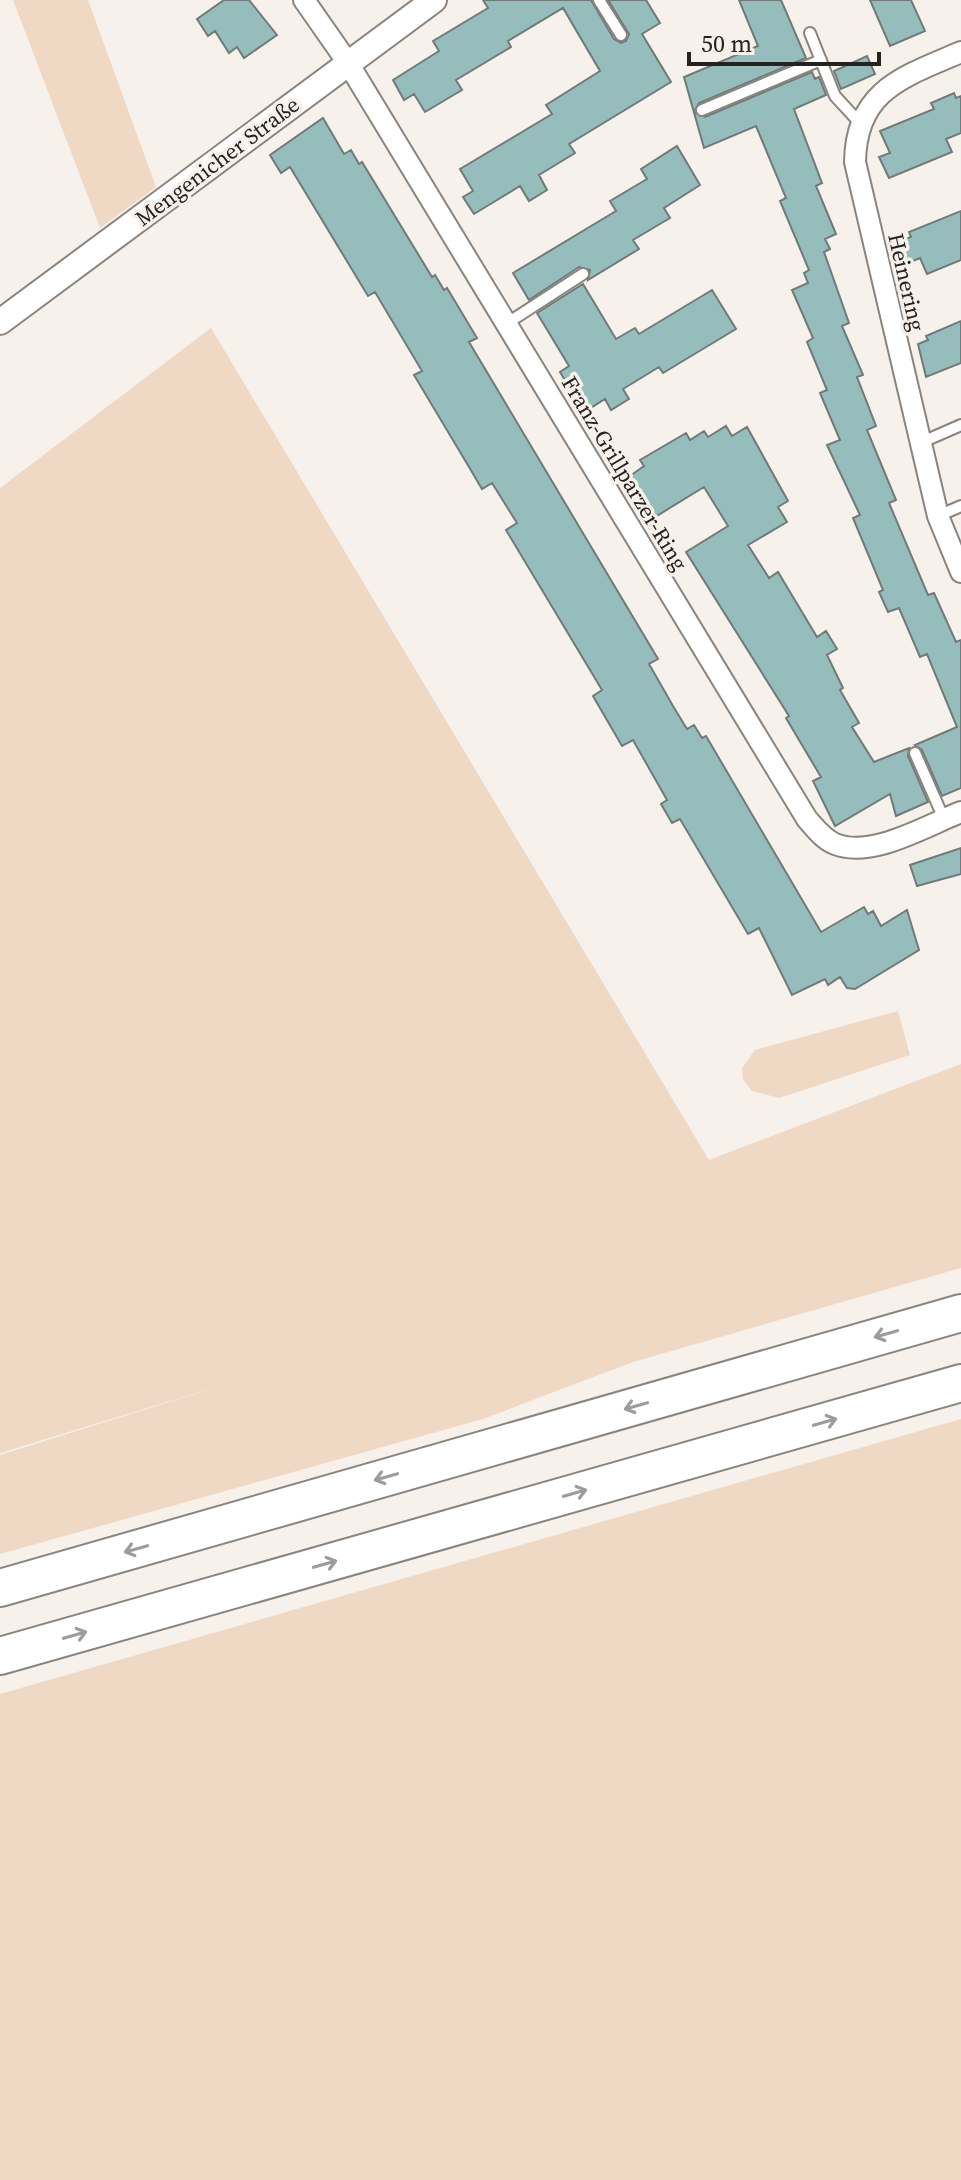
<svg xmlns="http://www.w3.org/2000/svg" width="961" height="2180" font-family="'Source Serif 4',serif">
<rect width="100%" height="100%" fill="#f7f1eb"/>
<path fill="#efd8c4" d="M13,0H88L156,187L100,228Z
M211,328L709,1160L961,1064V1268L633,1362L483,1419L0,1554V1455L239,1380L0,1453V488Z
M898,1011L910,1055L779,1098L752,1091L743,1080L742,1068L755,1050Z
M961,1419V2180H0V1694Z"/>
<path fill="#94bdbb" stroke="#717a79" stroke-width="2" d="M224,0H249L277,35L244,58L237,47L229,53L215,31L208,36L197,19Z
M483,0H591L614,39L621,43L626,41L629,34L608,0H646L660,23L642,34L671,82L569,144L575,153L539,175L547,190L529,201L520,186L474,214L463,197L473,191L460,169L552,114L546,105L600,71L563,8L508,41L511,47L456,80L462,90L425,112L414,94L404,100L393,80L439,51L433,41L488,8Z
M739,0H781L806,58L699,103L694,112L705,117L812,72L815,79L819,77L826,95L794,109L822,183L816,186L836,234L825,239L830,249L824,252L849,323L842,326L863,375L857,377L876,426L867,430L896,500L889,503L928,595L934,593L956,642L961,640V788L942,796L922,750L915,745L957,727L927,654L920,657L899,608L888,612L879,592L883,590L853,518L860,515L827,445L840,440L820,393L827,390L807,342L813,338L792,290L808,283L804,273L809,270L780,201L786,198L756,126L704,148L684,77L758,46Z
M870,0H911L925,31L890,46Z
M867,56L875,74L841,89L834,71Z
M954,93L956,98L961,96V133L946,139L952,152L889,178L879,157L890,153L880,131L934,109L931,103Z
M323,118L344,154L351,150L359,164L362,162L432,277L435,275L444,290L447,288L477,338L469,342L658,659L649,664L673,706L687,729L694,725L702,738L706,736L821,932L864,907L868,914L873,911L881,926L907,910L919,950L855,989L847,988L840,977L828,985L825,979L792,995L759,928L748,934L680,819L672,823L661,804L667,800L633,740L622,746L593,696L602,690L506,530L517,523L492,483L482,489L472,472L414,375L422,371L375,292L368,296L290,167L281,173L270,155Z
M677,146L700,185L664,208L670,218L633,240L639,249L588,280L590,270L579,267L529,300L513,273L616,211L610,201L647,179L641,169Z
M961,211V260L927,274L920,258L903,265L897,242L911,237L909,232Z
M583,284L616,339L635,328L639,334L712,290L736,329L663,373L659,367L623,389L629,399L611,410L605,399L589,409L578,389L572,392L560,372L569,366L537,313Z
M961,321V363L926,377L918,344L928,340L926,336Z
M726,426L732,436L747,427L788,501L778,507L787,522L748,545L769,578L778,572L817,637L826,631L837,649L827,655L843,688L840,690L859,723L852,727L874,762L909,748L908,756L928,802L896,816L890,794L835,826L813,781L821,777L786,718L789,716L686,552L728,526L704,487L655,517L630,476L644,466L640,460L686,433L690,440L704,431L708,437Z
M961,848V874L917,886L910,865Z"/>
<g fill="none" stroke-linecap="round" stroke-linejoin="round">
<g stroke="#8a847f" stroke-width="14">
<path id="service" d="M599,0L621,35
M810,33L835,96L859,122
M702,110L821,60
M506,324L583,274
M920,443L961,425
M938,516L961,506
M915,753L944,819"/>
</g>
<g stroke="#8a847f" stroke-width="24">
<path id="minor" d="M304,0L348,63L807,819C815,828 823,839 835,844C872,859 927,825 961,812
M961,52C903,77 856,90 855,162L938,516L961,572"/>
</g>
<g stroke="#8a847f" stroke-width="28">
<path id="tertiary" d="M0,322L434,0"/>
</g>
<g stroke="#8a847f" stroke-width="40">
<path id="motorway" d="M0,1588L961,1313
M0,1656L961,1383"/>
</g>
<use href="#service" stroke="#fff" stroke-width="10"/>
<use href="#minor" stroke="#fff" stroke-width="20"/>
<use href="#tertiary" stroke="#fff" stroke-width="24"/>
<use href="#motorway" stroke="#fff" stroke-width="36"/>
</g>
<defs><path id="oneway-shaft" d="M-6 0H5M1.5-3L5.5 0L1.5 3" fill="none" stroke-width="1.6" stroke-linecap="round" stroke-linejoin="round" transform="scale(2)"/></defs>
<g stroke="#9d9c9b">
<use href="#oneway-shaft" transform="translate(886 1334) rotate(164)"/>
<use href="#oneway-shaft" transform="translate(636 1406) rotate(164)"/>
<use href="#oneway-shaft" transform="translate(825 1422) rotate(-16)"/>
<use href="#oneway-shaft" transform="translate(386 1477) rotate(164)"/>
<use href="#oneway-shaft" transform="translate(575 1493) rotate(-16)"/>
<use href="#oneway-shaft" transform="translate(136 1549) rotate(164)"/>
<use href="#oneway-shaft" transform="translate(325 1564) rotate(-16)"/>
<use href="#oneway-shaft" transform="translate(75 1635) rotate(-16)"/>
</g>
<g text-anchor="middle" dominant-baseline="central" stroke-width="7" stroke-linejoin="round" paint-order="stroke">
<g font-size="22" fill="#252220" stroke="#f7f1eb">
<text transform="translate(217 161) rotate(-37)">Mengenicher Straße</text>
<text transform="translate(907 282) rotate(77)">Heinering</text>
<text transform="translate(625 473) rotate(59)">Franz-Grillparzer-Ring</text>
</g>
</g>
<path d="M689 52v12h190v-12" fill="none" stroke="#252220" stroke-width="4"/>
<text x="701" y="52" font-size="24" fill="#252220" stroke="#f7f1eb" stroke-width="6" paint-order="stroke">50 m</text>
</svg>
